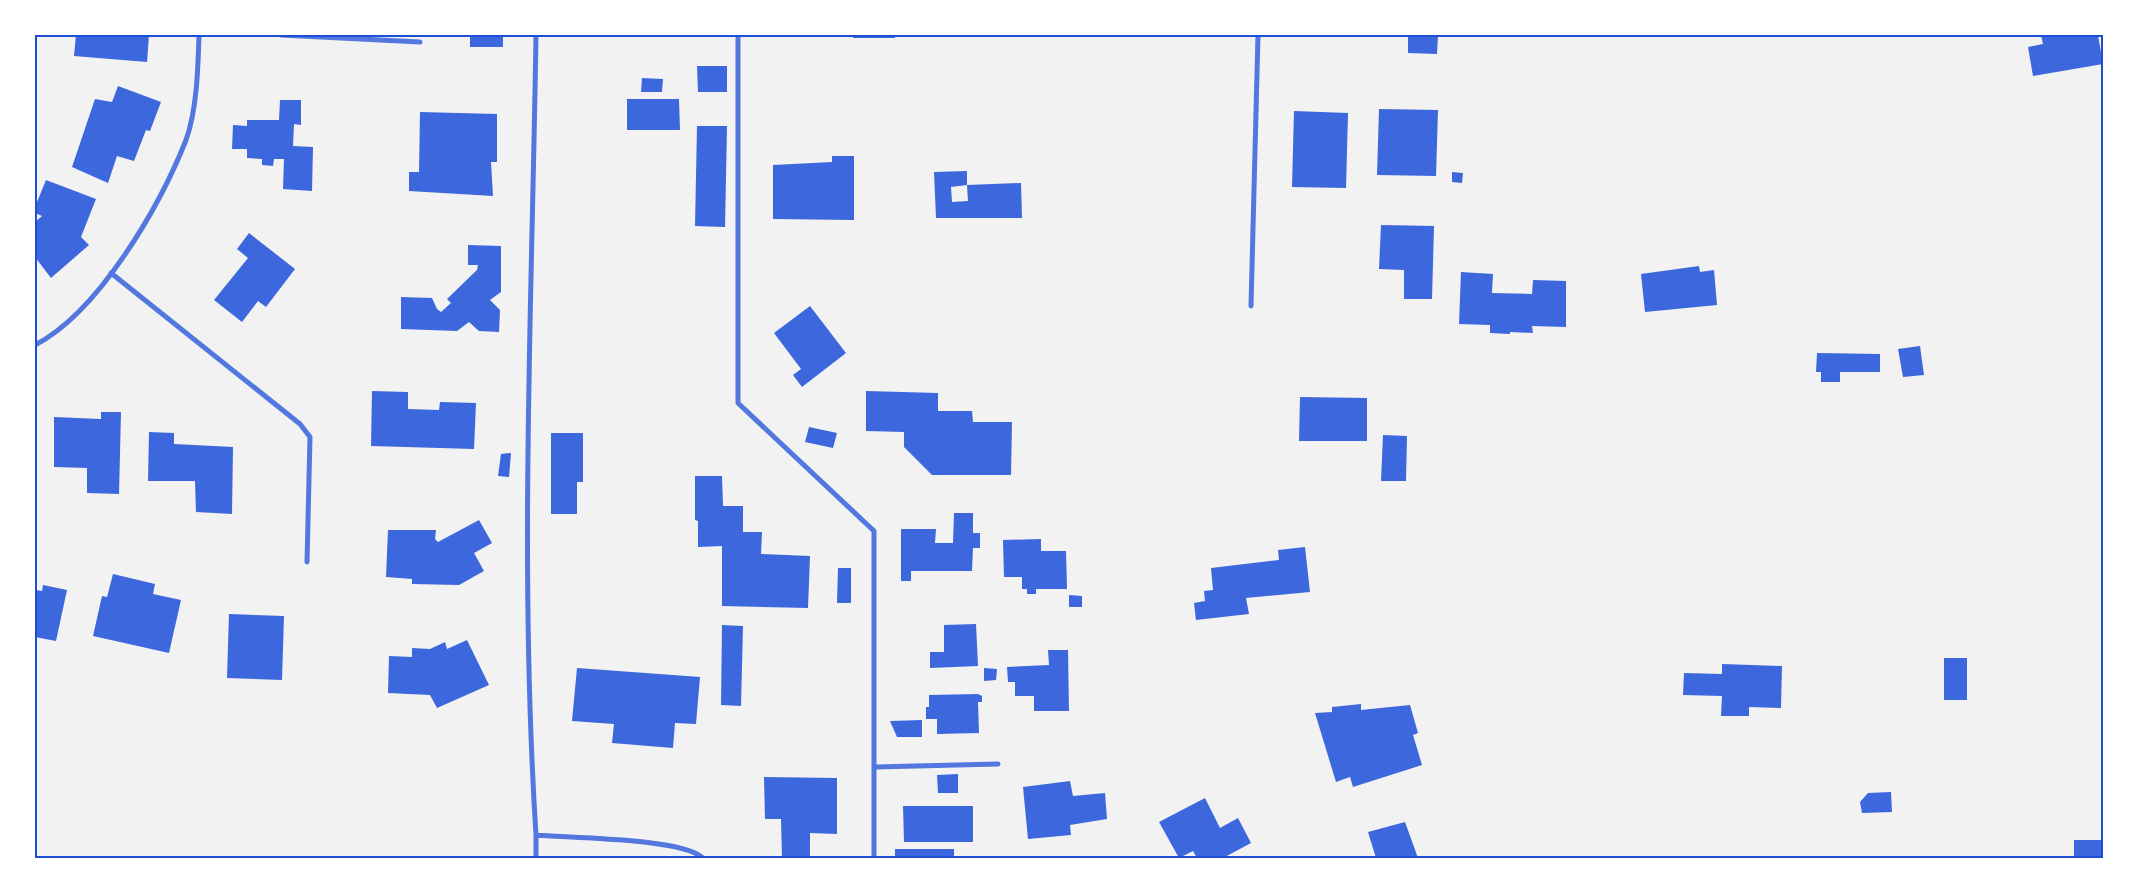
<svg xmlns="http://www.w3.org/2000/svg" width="2138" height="893" font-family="Montserrat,sans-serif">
<rect width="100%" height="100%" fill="#f2f2f2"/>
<path fill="#3d67dc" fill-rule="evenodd" d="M76,35H149L147,62L74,56Z
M470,35H503V47H470Z
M853,35H895V38H853Z
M1408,35H1438L1437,54L1408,53Z
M2041,35H2098L2103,64L2033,76L2028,47L2043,44Z
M697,66H727V92H698Z
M642,78L663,79L662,92H641Z
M118,86L161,102L150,131L146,130L134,161L117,156L108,183L72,167L95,99L112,102Z
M627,99H679L680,130H627Z
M280,100H301V125L294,124L293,146L313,147L312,191L283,189L284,159H274L273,166L262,165V159L247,158V149H232L233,125L247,126V120H279Z
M1379,109L1438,110L1436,176L1377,175Z
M1294,111L1348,113L1346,188L1292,187Z
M420,112L497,114V162H491L493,196L409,191V172H419Z
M697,126H727L725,227L695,226Z
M832,156H854V220L773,219V165L832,162Z
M967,171V185L1021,183L1022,218H936L934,172ZM967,185L968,201L952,202L951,187Z
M1452,172L1463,173L1462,183L1452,182Z
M46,180L96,199L81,237L89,245L51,278L35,257V222L42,216L35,213V207Z
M1381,225L1434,226L1432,299H1404V270L1379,269Z
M249,233L295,269L266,307L258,301L242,322L214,300L248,258L237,249Z
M468,245L501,246V292L490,300L500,310L499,332L479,331L469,322L457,331L401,329V297L432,298L437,309L441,312L451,303L447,299L477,270L478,265H468Z
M1699,266L1700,272L1714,270L1717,305L1645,312L1641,274Z
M1461,272L1493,274L1492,293L1532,294L1533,280L1566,281V327L1532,326L1533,333L1510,332V334L1490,333V325L1459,324Z
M810,306L846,353L802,387L793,375L801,369L774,333Z
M1920,346L1924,375L1903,377L1898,349Z
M1817,353L1880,354V372H1840V382H1821V372H1816Z
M372,391L408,392V409L439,410L440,402L476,403L474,449L371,446Z
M866,391L938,393V411H972L973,422H1012L1011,475H932L904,447V432L866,431Z
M1300,397L1367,398V441H1299Z
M101,412H121L119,494L87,493V468L54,467V417L101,419Z
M809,427L837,433L833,448L805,442Z
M149,432L174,433V444L233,447L232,514L196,512L195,481H148Z
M551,433H583V482H577V514H551Z
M1383,435L1407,436L1406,481H1381Z
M511,453L509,477L498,476L501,454Z
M695,476H722L723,506H743V532H762L761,554L810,556L808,608L722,606V546L698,547V521L695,520Z
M954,513H973V533H980V548H973L972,571H911V581H901V529H936L935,543H953Z
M479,520L492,543L474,553L484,571L459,585L412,584V579L386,577L388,530H436L435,539L438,542Z
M1041,539V551H1066L1067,589H1036V594H1027V589H1022V577H1004L1003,540Z
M1305,547L1310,592L1246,598L1249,614L1196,620L1194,603L1205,601L1204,591L1213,590L1211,568L1279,560L1278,550Z
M838,568H851V603H837Z
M113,574L155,584L153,594L181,600L169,653L93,636L102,596L107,597Z
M43,585L67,590L56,641L35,637V590L42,591Z
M1069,595L1082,596V607H1069Z
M229,614L284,616L282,680L227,678Z
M976,624L978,666L930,668V652H944V625Z
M722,625L743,626L741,706L721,705Z
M467,640L489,685L437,708L430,695L388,693L389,656L412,657V648L430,649L445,642L447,649Z
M1048,650H1068L1069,711H1034V696H1015V682H1008L1007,667L1049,665Z
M1944,658H1967V700H1944Z
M1722,664L1782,666L1781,708L1749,707V716H1721L1722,696L1683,695L1684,673L1722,674Z
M577,668L700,677L696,724L675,723L673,748L612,743L614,724L572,721Z
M984,668L997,669L996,680L984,681Z
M978,694L982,696V702H978L979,733L937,734V719H926V707H929V695Z
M1361,704V710L1410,705L1418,733L1413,735L1422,765L1353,787L1350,777L1336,782L1315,713L1332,712V707Z
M922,720V737H897L890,721Z
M958,774V793H938L937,775Z
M764,777L837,778V834L810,833V858H782L781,819H765Z
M1070,781L1073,796L1105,793L1107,819L1070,825L1071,835L1028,839L1023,787Z
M1891,792L1892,812L1862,813L1860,802L1868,793Z
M1205,798L1220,828L1238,818L1251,843L1223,858H1197L1193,851L1179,858L1159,822Z
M903,806H973V842H904Z
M1405,822L1418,858H1376L1368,832Z
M2074,840H2103V858H2074Z
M895,849H954V857H895Z"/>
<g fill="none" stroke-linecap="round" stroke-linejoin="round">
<path stroke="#5277de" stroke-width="5" d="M281,35L420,42
M536,35C532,301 519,569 536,835C569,838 681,838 703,858
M738,35V403L874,531V858
M111,273L300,424L310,437L307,562
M1251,306L1258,35
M35,345C99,312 160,206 186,140C197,110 198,67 199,35
M875,767L998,764
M536,835V858"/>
</g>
<rect width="2138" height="893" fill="none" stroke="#ffffff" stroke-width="72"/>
<rect x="36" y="36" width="2066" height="821" fill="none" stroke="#1d4ed8" stroke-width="2"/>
</svg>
